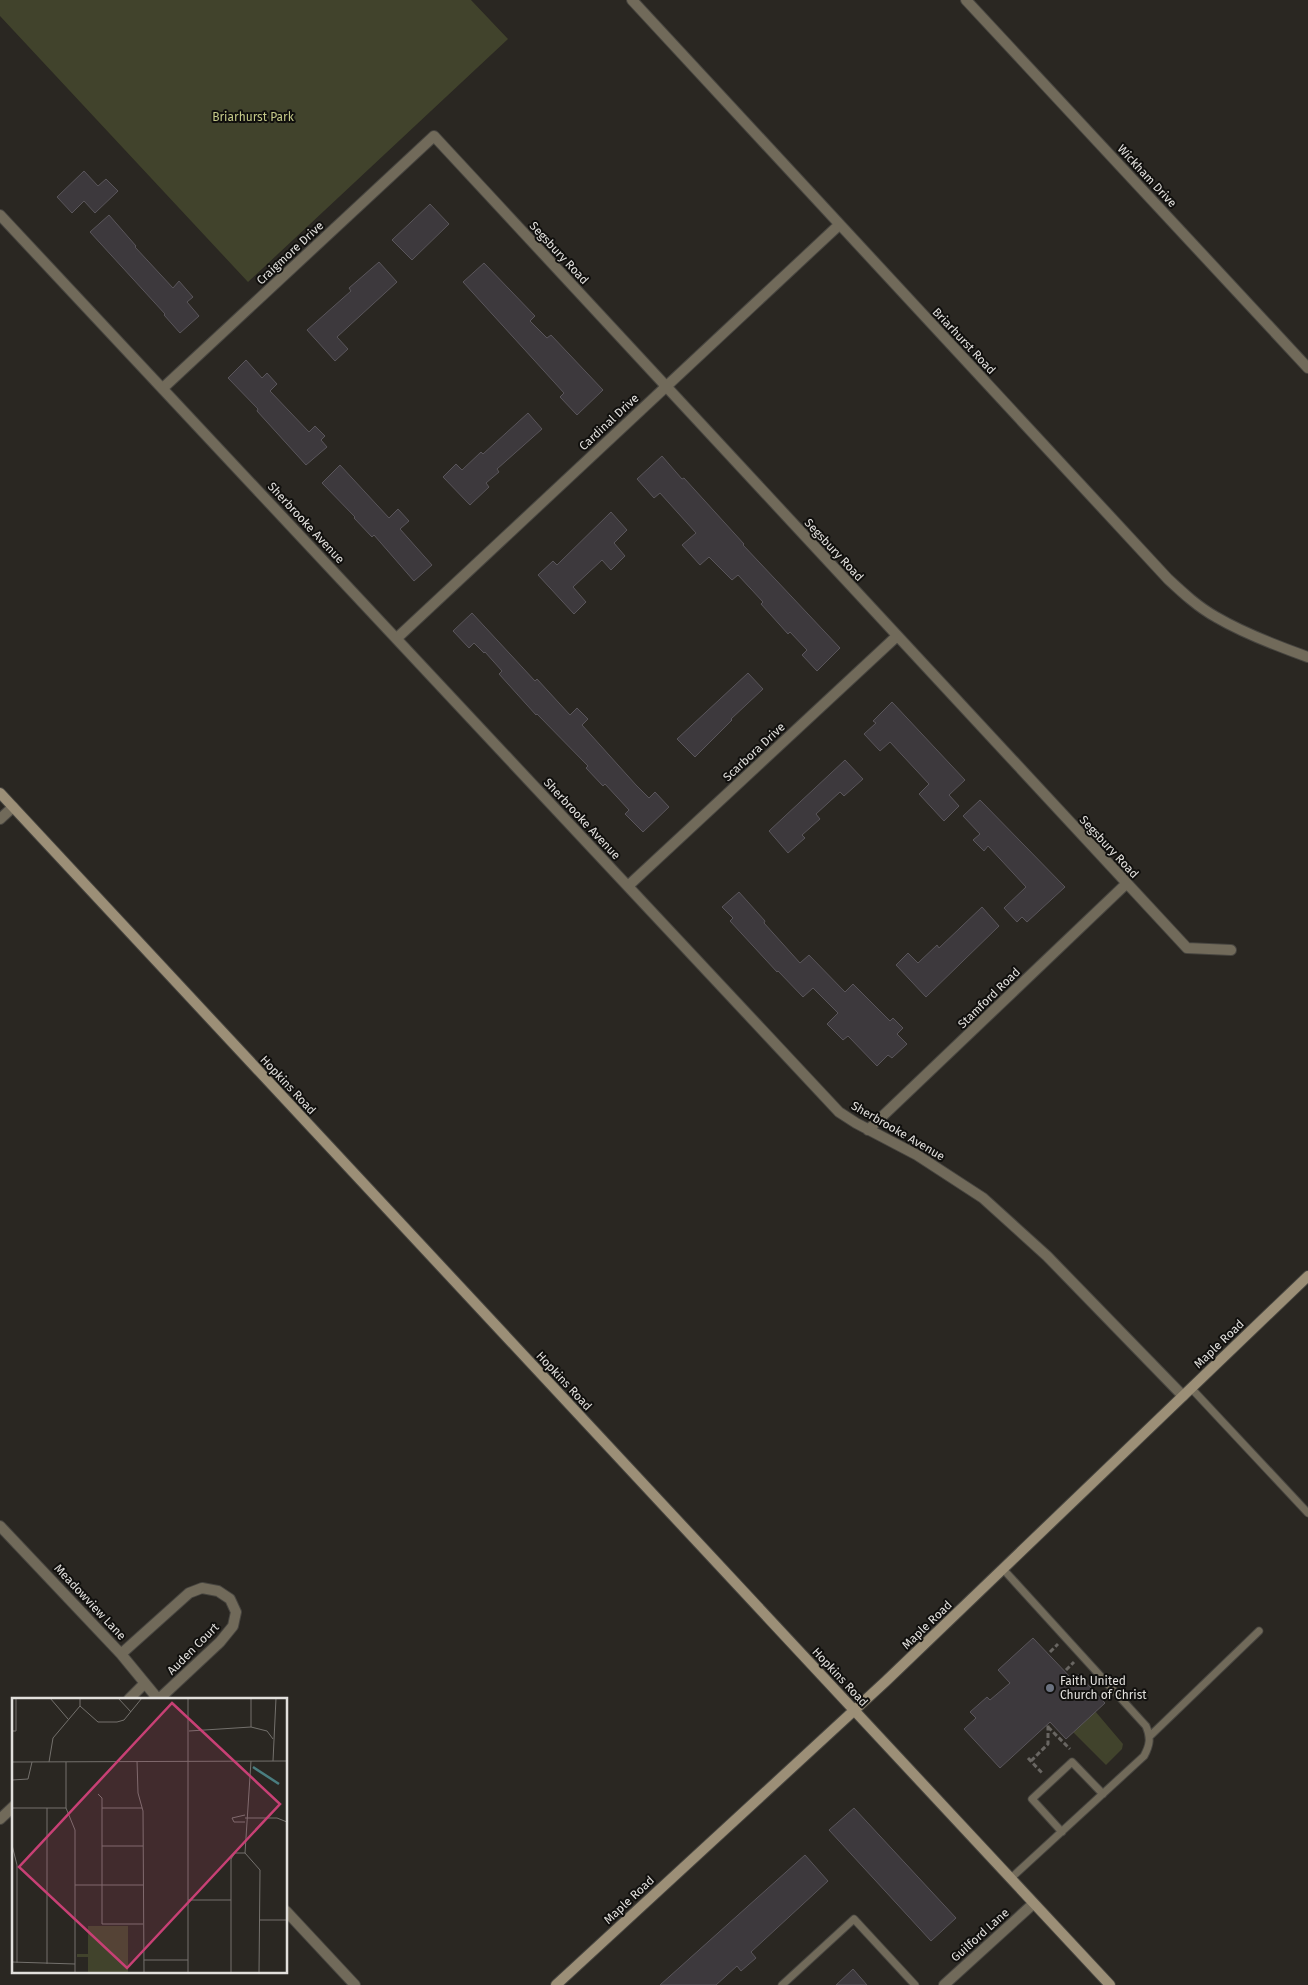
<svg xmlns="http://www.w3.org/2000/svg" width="1308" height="1985" font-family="'Fira Sans',sans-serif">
<rect width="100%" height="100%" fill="#2a2722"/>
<path fill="#41432c" d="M0,0H471L508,39L248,282L0,16Z
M1095,1711L1123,1744L1122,1749L1106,1765L1073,1732Z"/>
<path fill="#3d393d" stroke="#5a565b" d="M84,171L98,186L106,179L118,191L95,213L84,201L72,213L57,197Z
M430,204L449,224L412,260L392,240Z
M109,215L136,246L135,247L173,288L179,281L193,297L187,302L199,316L180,333L164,315L165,314L90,232Z
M379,262L397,282L337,337L348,349L335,361L307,330L351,291L349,288Z
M484,263L535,316L530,321L547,338L551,335L603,390L577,415L560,397L564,393L463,282Z
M246,360L262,378L267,373L277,384L270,391L309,432L315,426L325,436L321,440L327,447L306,465L257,411L258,409L228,378Z
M528,413L542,429L497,469L499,472L486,483L489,487L470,505L443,477L456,464L462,470L481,452L483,454Z
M662,456L682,479L684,478L744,544L743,545L840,648L817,671L802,655L807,650L790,632L788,634L761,604L763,602L738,575L732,580L709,557L700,565L682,545L696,533L660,493L654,498L637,479Z
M340,465L389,518L398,509L409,521L400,529L432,565L414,581L374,535L372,537L354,518L355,517L322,483Z
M611,512L627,530L614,543L625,556L611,570L602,560L573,587L586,602L574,614L538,575L553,561L557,565Z
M472,613L535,681L537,679L570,715L577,708L588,719L582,725L636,785L649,798L655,792L669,807L643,832L625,814L629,810L605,784L603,786L586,768L588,766L537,714L536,715L499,674L502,671L485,652L484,653L474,643L469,648L453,631Z
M748,673L763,689L731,719L732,720L695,757L677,739Z
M892,702L965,780L949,795L959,806L944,821L919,794L929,784L890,742L880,751L864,734L876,723L873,721Z
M845,760L863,779L844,796L840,792L816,814L820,819L802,835L805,838L788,853L769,831Z
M980,800L1065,887L1027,922L1022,917L1017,922L1004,908L1026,887L988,846L984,851L973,840L980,834L963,816Z
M739,892L765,921L764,923L800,963L809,955L845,992L853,984L890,1021L893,1018L903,1028L897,1034L907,1044L892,1058L888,1055L877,1066L848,1036L843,1040L827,1024L838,1013L813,988L803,997L778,971L777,972L730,921L733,918L722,907Z
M982,907L999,926L926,997L896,965L908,953L918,963L937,945L939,948Z
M1033,1638L1072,1679L1078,1674L1105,1703L1066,1739L1050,1722L1000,1768L964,1729L976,1718L970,1712L987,1697L990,1700L1010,1683L998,1670Z
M854,1808L956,1918L931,1941L829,1830Z
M805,1855L828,1881L751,1952L756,1958L741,1971L737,1966L716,1985H660Z
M853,1969L867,1985H836Z"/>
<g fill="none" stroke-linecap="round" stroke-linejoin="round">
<g stroke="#474540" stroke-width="9">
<path id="lane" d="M1191,1388L1308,1513
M1003,1569L1146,1726C1151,1738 1150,1745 1144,1756L1010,1879
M1150,1736L1259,1631
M1062,1832L1032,1799L1072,1762L1103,1794
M782,1985L854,1919L915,1985"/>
</g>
<g stroke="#474540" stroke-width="12">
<path id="street" d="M632,0L1168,579C1183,593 1198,607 1216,617C1245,634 1277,646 1308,657
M966,0L1308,368
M0,215L839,1112L856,1123L917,1155L983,1198L1047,1256L1183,1396
M163,388L434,136L1187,948L1231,950
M397,638L839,225
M0,819L13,807
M628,886L897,636
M868,1130L1126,884
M0,1526L121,1654L158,1699
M121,1654L189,1593L202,1588L218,1591L230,1599L236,1612L233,1626L220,1642L159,1699
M129,1699L145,1683
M0,1819L14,1806
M286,1911L355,1985
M944,1985L1033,1904"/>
</g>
<g stroke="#474540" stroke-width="12">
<path id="secondary" d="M0,793L1110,1985
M556,1985L886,1681L1308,1276"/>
</g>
<path stroke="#696662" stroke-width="3" stroke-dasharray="5 2.5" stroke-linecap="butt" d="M1050,1652L1058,1644
M1066,1670L1074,1662
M1048,1727L1070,1749
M1028,1758L1043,1774
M1031,1761L1048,1744V1725"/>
<use href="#lane" stroke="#716a5a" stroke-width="7"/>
<use href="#street" stroke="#716a5a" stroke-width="10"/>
<use href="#secondary" stroke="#9c8f77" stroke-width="10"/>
</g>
<circle fill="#6b7280" stroke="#11100e" stroke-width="2" cx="1050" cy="1688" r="5"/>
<g text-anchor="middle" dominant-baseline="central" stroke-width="4" stroke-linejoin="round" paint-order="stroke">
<g font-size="12" fill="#c4c988" stroke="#11100e">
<text x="253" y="117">Briarhurst Park</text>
</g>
<g font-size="12" fill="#e2e0dd" stroke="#11100e">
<text transform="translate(1147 176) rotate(47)">Wickham Drive</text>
<text transform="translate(290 253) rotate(-43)">Craigmore Drive</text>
<text transform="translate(559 253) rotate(47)">Segsbury Road</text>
<text transform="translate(964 341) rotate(47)">Briarhurst Road</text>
<text transform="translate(609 422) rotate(-43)">Cardinal Drive</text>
<text transform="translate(306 523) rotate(47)">Sherbrooke Avenue</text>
<text transform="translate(834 550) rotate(47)">Segsbury Road</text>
<text transform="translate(754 752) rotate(-43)">Scarbora Drive</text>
<text transform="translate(582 819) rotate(47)">Sherbrooke Avenue</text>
<text transform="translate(1109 847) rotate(47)">Segsbury Road</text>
<text transform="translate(989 998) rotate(-44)">Stamford Road</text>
<text transform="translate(288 1085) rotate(47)">Hopkins Road</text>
<text transform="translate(898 1131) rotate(30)">Sherbrooke Avenue</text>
<text transform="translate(1219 1344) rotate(-44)">Maple Road</text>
<text transform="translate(564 1381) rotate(47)">Hopkins Road</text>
<text transform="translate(90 1602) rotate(47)">Meadowview Lane</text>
<text transform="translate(927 1625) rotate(-44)">Maple Road</text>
<text transform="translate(193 1649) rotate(-45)">Auden Court</text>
<text transform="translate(840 1677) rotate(47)">Hopkins Road</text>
<text transform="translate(629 1900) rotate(-43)">Maple Road</text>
<text transform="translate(980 1935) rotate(-42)">Guilford Lane</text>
</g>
<g font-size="12" fill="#e2e0dd" stroke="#11100e" text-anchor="start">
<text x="1060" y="1681">Faith United<tspan x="1060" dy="14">Church of Christ</tspan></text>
</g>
</g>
<g transform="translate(12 1698)">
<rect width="275" height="275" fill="#2a2722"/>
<path d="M76,228H116V275H76V259H65V256H76Z" fill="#41432c"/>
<path fill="none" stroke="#4a7e80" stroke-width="2.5" d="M241,69L267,86"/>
<path fill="none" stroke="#74716d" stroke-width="1" d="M38,0L56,21M106,0L119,14M176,0V275M239,0V29M68,8L86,24H105L112,22L130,0M0,33H4V0M177,33L239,29L255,33L261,41M125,63L126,95L131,113L132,275M261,63L264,0M0,64L275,63M37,64L41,40L68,8V0M54,64V110L63,132V275M0,82L16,81L20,64M86,96L90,100V226H131M0,110H54M90,110H130M233,120H265L275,124M233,124H222L220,120L233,117M0,147L5,167V265M90,148H131M233,155L248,172L247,275M233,155L239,63M63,187H131M176,202H219M247,222H275M132,262H176M0,264L63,266M35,266V110M219,275V161L223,155H233"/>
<path fill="#c84075" fill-opacity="0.15" stroke="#c84075" stroke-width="2.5" d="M160,5L268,106L115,270L7,169Z"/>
<rect width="275" height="275" fill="none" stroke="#e2e0dd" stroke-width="2.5"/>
</g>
</svg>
